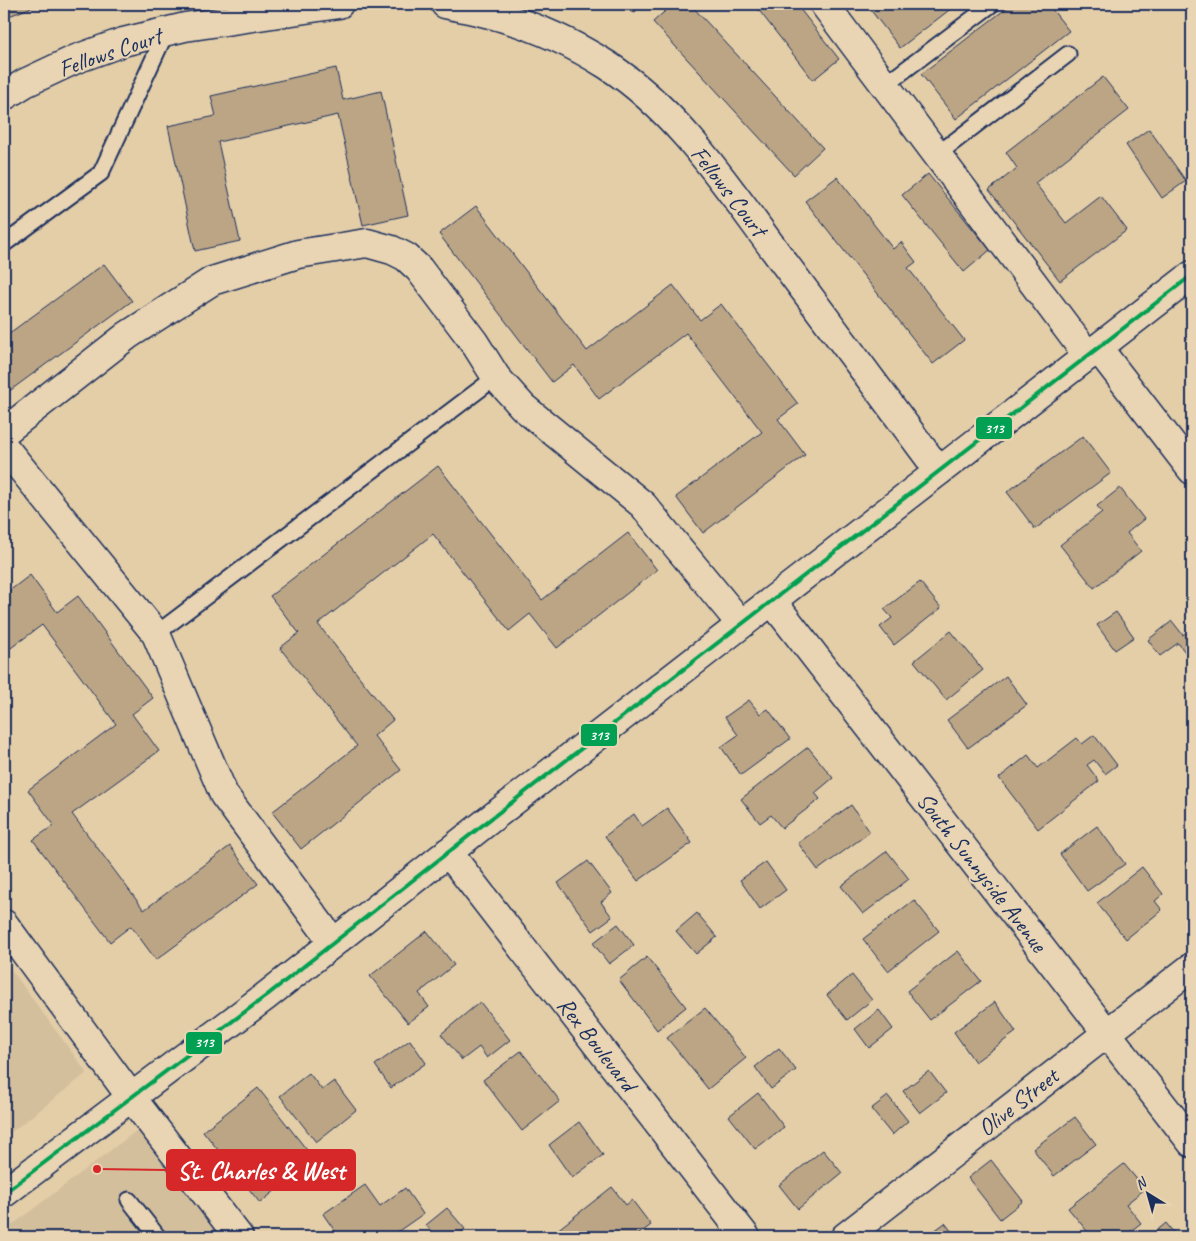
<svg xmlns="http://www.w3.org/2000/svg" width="1196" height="1241" font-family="Caveat,sans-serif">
<rect width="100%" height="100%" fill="#e4cea8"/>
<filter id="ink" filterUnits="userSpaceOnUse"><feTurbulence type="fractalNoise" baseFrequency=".02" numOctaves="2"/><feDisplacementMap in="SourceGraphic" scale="10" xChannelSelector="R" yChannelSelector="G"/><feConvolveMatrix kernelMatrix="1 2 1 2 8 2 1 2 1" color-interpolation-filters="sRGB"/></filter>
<g filter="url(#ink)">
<path fill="#d4bf9d" d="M4,960L87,1073L4,1138Z
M140,1128L222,1237H4V1231Z"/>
<path fill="#bba585" stroke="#1b2f5e" d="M4,4H40L4,18Z
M614,4H638L635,13Z
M673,4H690L823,148L794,175L653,22Z
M754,4H796L839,59L813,80Z
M866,4H957L900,48Z
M1012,4H1048L1069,31L956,119L921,74Z
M336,68L343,100L381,91L408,215L363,225L338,115L218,142L240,241L195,251L168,126L216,116L211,96Z
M1103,77L1129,110L1035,183L1066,223L1101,196L1127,230L1060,281L989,190L1017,168L1006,152Z
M1149,129L1186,181L1162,198L1126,145Z
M928,174L990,250L964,272L902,195Z
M837,177L893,249L901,242L916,262L908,268L964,340L933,364L805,201Z
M476,206L587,351L673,285L700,320L721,304L798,404L778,419L805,455L703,533L676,497L762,432L686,333L599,399L574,365L552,382L439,234Z
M104,264L132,301L4,395V337Z
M1083,436L1111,473L1035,529L1007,492Z
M438,466L542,600L628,533L657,570L557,648L530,614L509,631L433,534L318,624L393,720L374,736L401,770L301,849L272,812L357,746L280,648L299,633L270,596Z
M1120,488L1144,519L1127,533L1141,551L1094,588L1060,545L1102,512L1097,506Z
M30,575L57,612L78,596L153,698L132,714L159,751L72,814L144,910L230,846L258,884L156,960L131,926L110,942L33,840L54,825L28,790L116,724L42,625L4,653V595Z
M920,582L941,608L894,645L880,627L892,618L884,609Z
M1116,612L1134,637L1115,650L1097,625Z
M1172,621L1183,635L1192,628V661L1178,643L1160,656L1148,640Z
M951,631L983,670L946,700L914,661Z
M1006,676L1027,705L968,748L947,720Z
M749,700L760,714L768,709L790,739L741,775L721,747L738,735L725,717Z
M1094,735L1117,765L1105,774L1094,760L1087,765L1099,781L1038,829L999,778L1028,755L1038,768L1077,738L1082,744Z
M808,747L833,778L815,793L820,799L782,828L771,815L760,823L741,799Z
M1192,774V790L1185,780Z
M851,805L870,832L818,870L798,843Z
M667,808L692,843L638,881L605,836L634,814L642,826Z
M1097,826L1125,864L1087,891L1060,854Z
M887,851L909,879L863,914L841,886Z
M1192,856V871L1185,862Z
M588,861L612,893L601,902L612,917L593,931L558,883Z
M766,862L786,890L760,909L740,880Z
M1142,867L1163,894L1155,901L1162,910L1126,939L1097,903Z
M914,900L939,931L888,971L863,939Z
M697,913L717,937L696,954L676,931Z
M618,924L634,945L609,964L593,943Z
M427,931L454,965L419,993L429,1007L408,1023L370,976Z
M958,951L981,981L930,1020L907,991Z
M647,957L686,1007L657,1030L619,980Z
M852,975L872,1000L847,1020L827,995Z
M480,1002L510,1040L487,1058L479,1047L462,1060L441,1034Z
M995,1002L1016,1032L975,1062L954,1032Z
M705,1008L746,1058L708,1089L667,1038Z
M879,1010L893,1029L869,1048L855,1029Z
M1192,1013V1029L1185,1019Z
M410,1040L426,1063L391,1088L375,1065Z
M779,1048L796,1070L771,1089L755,1067Z
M521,1051L560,1101L522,1131L483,1080Z
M929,1071L946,1093L920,1113L903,1091Z
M309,1073L322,1090L334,1081L356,1110L316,1142L280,1096Z
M258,1088L314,1159L260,1203L203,1131Z
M758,1093L784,1127L755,1149L729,1116Z
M888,1096L908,1121L892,1135L871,1109Z
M1075,1117L1096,1144L1054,1176L1033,1149Z
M579,1122L603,1155L572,1178L549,1145Z
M823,1150L842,1173L798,1209L779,1185Z
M991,1160L1023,1201L1000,1219L968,1178Z
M1124,1164L1145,1189L1126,1204L1141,1223L1123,1237H1092L1068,1208Z
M365,1185L380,1206L405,1188L423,1214L390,1237H339L323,1214Z
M612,1187L626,1205L632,1200L651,1225L635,1237H561L556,1231Z
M447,1208L465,1229L454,1237H436L426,1225Z
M945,1223L956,1237H926Z
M1166,1223L1177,1237H1149Z"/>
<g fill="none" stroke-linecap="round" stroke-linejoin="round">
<g stroke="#1b2f5e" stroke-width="19">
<path id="service" d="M885,85L992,4
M938,154L1068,54
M4,244L101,173L166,32
M156,634L496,377
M129,1200L158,1237"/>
</g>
<g stroke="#1b2f5e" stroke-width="31">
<path id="minor" d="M445,4C465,8 485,12 504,18C540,28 575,45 607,65C678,111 726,185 776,252C830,325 884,398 939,471
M824,4L1088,356
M4,96L25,83L76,59L123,42L185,27L339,4
M1098,348L1192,470
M4,432L128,335L212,281L298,254L367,243L392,250L406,257L419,269L474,342L496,377L523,407L643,505L741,624
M4,447L156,634L224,795L333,942
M772,601L1192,1143
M448,852L746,1237
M4,924L131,1097L239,1237
M845,1237L1192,967"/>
</g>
<g stroke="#1b2f5e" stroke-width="31">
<path id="secondary" d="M4,1193L266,996L484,824L1192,275"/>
</g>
<use href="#service" stroke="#e9d5b3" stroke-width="15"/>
<use href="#minor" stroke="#e9d5b3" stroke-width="28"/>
<use href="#secondary" stroke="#e9d5b3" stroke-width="28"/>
<g stroke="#e9d5b3" stroke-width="8">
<path id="bus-1" d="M4,1193L266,996L484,824L1192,275"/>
</g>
<use href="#bus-1" stroke="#01a052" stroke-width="4"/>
</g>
</g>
<g text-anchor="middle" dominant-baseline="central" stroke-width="4" stroke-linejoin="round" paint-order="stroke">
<g font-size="24" fill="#1b2f5e" stroke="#e9d5b3">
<text transform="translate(110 52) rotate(-19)">Fellows Court</text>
<text transform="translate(729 191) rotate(52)">Fellows Court</text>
<text transform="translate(982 872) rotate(52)">South Sunnyside Avenue</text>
<text transform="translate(597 1044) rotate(52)">Rex Boulevard</text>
<text transform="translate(1018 1102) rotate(-38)">Olive Street</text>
</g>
</g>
<path fill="none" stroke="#d62828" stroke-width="2" d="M97 1169L167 1170"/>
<circle fill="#d62828" stroke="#e9d5b3" stroke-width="2" cx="97" cy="1169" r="5"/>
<rect fill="#d62828" stroke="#d62828" stroke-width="2" x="167" y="1150" width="188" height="40" rx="5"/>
<g font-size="25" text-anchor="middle" font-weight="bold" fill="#fff">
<text x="261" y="1179">St. Charles &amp; West</text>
</g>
<g stroke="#e9d5b3" stroke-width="2">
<rect x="975" y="416" width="38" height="24" rx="5" fill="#01a052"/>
<rect x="580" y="723" width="38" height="24" rx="5" fill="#01a052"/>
<rect x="185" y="1031" width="38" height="24" rx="5" fill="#01a052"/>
</g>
<g font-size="14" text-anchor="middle" font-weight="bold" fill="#fff">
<text x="994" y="433">313</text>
<text x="599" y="740">313</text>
<text x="204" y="1047">313</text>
</g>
<rect width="1196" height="1241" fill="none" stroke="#e9d5b3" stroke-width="20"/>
<rect x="10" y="10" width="1176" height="1221" fill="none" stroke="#1b2f5e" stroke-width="2" filter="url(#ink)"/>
<g transform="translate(1148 1194) rotate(323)" stroke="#e9d5b3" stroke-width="4" paint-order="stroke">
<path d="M0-4L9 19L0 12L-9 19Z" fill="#1b2f5e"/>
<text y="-8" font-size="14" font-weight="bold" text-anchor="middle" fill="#1b2f5e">N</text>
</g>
</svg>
